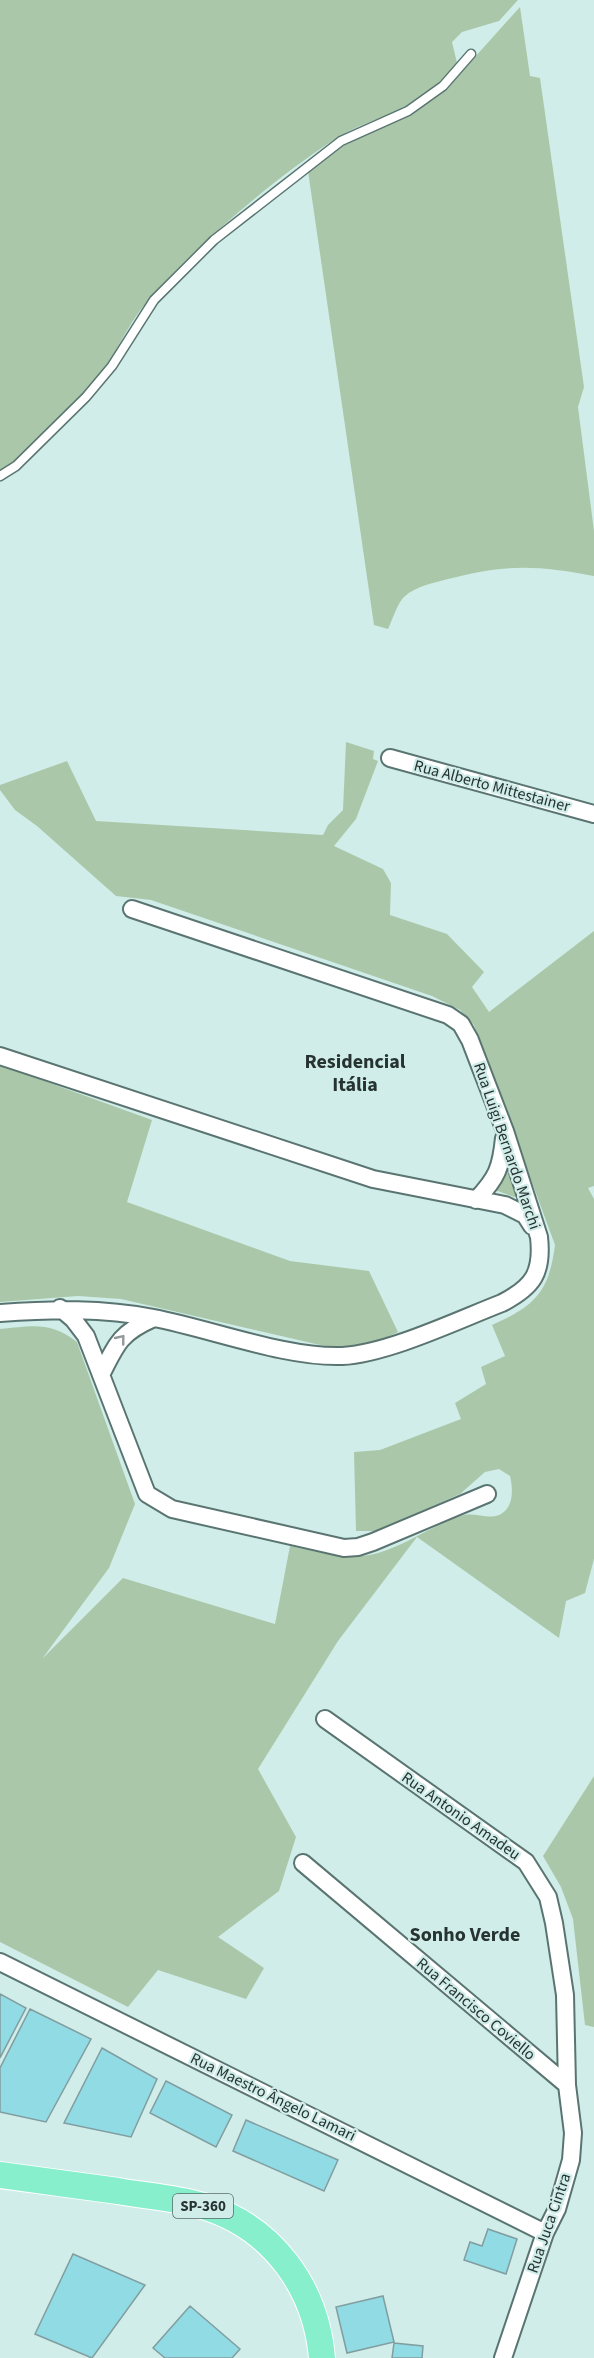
<svg xmlns="http://www.w3.org/2000/svg" width="594" height="2358" font-family="'Source Sans 3',sans-serif">
<rect width="100%" height="100%" fill="#d0ede9"/>
<path fill="#aac8a9" d="M0,0H518L499,21L462,32L452,42L457,63C443,80 426,97 406,107C381,119 355,125 332,141C271,181 194,247 147,302C131,320 121,343 108,363C83,398 35,449 0,473Z
M520,7L530,76L540,78L584,387L578,407L594,531V576C537,565 505,564 448,579C433,583 417,586 405,596C397,603 393,619 388,629L374,625L308,171L338,146L410,115L448,87Z
M346,742L374,751L373,759L378,761L356,819L334,846L383,869L391,883L390,915L447,934L484,972L472,987L489,1012L594,931V1186L588,1188L594,1199V1559L585,1593L566,1601L559,1638L417,1537L338,1641L258,1769L296,1837L279,1891L218,1937L264,1968L246,1999L158,1970L128,2007L0,1942V1329C33,1326 50,1321 77,1342L135,1504L109,1568L42,1659L123,1578L275,1624L290,1546C314,1551 339,1558 363,1556C398,1552 429,1526 461,1516C475,1511 488,1521 501,1514C514,1507 513,1488 510,1476L499,1469L485,1472L460,1494L376,1531H356L354,1452L380,1450L461,1419L455,1403L486,1384L481,1367L505,1356L492,1325C535,1306 549,1292 555,1245L474,1025L460,1010L432,996L151,900L116,896L37,826L15,810L0,790V785L67,761L96,821L323,835L328,825L343,810Z
M0,1065L152,1120L127,1202L290,1261L369,1271L398,1332L370,1345L333,1348L121,1299L78,1296L0,1302Z
M508,1164L519,1196L514,1197L495,1190L507,1173Z
M594,1776V2027L585,2025L573,1919L561,1887L543,1856Z"/>
<path fill="#90dbe4" stroke="#819da0" stroke-width="1.5" d="M0,1994L26,2008L0,2058Z
M30,2009L91,2039L46,2122L0,2112V2068Z
M102,2048L157,2079L131,2137L64,2123Z
M166,2081L232,2115L216,2147L150,2113Z
M246,2120L338,2160L324,2191L233,2151Z
M488,2229L517,2239L506,2274L464,2260L470,2242L482,2246Z
M73,2254L145,2285L92,2358L35,2334Z
M383,2296L394,2342L347,2353L336,2307Z
M190,2306L240,2349L232,2358H165L153,2348Z
M394,2343L423,2346L422,2358H392Z"/>
<g fill="none" stroke-linecap="round" stroke-linejoin="round">
<g stroke="#5a7571" stroke-width="11">
<path id="lane" d="M0,476L16,466L86,397L112,366L154,300L214,240L341,141L408,111L443,86L471,54"/>
</g>
<g stroke="#5a7571" stroke-width="20">
<path id="street" d="M390,758L594,814
M0,1056L373,1179L505,1205L525,1215L532,1226
M476,1200C497,1178 501,1168 504,1138
M60,1308L73,1319L86,1336L147,1494L172,1509L344,1548L358,1547L373,1542L487,1494
M0,1313C53,1309 102,1308 154,1318C211,1329 286,1358 342,1356C387,1354 458,1320 502,1303C533,1287 543,1273 539,1237L505,1131L470,1040L461,1024L448,1015L132,909
M102,1373C117,1342 122,1332 154,1318
M325,1719L526,1862L548,1897L554,1923L565,1995L567,2085L573,2133L571,2160L557,2209L545,2233L503,2358
M303,1863L567,2085
M0,1962L545,2233"/>
</g>
<g stroke="#fff" stroke-width="28">
<path id="primary" d="M0,2175C39,2180 79,2186 118,2191C146,2196 176,2198 203,2206C273,2227 316,2288 322,2358"/>
</g>
<use href="#lane" stroke="#fff" stroke-width="8"/>
<use href="#street" stroke="#fff" stroke-width="16"/>
<use href="#primary" stroke="#88efcd" stroke-width="26"/>
</g>
<defs><path id="oneway-chevron" d="M-2-3.5L2.5 0L-2 3.5" fill="none" stroke-width="1.6" stroke-linecap="round" stroke-linejoin="round" transform="scale(1.5)"/></defs>
<use stroke="#939998" href="#oneway-chevron" transform="translate(121 1339) rotate(-51)"/>
<g text-anchor="middle" dominant-baseline="central" stroke-width="4.5" stroke-linejoin="round" paint-order="stroke">
<rect fill="#d0ede9" stroke="#5a6b68" stroke-width="1.5" x="173" y="2194" width="60" height="24" rx="4.5"/>
<g font-size="15" font-weight="bold" fill="#273331">
<text x="203" y="2206">SP-360</text>
</g>
<g font-size="16" fill="#273331" stroke="#d0ede9">
<text transform="translate(492 786) rotate(15)">Rua Alberto Mittestainer</text>
<text transform="translate(507 1146) rotate(71)">Rua Luigi Bernardo Marchi</text>
<text transform="translate(461 1816) rotate(35)">Rua Antonio Amadeu</text>
<text transform="translate(476 2009) rotate(40)">Rua Francisco Coviello</text>
<text transform="translate(273 2097) rotate(26)">Rua Maestro Ângelo Lamari</text>
<text transform="translate(549 2223) rotate(-71)">Rua Juca Cintra</text>
</g>
<g font-size="20" font-weight="bold" fill="#273331" stroke="#d0ede9">
<text x="355" y="1062">Residencial<tspan x="355" dy="23">Itália</tspan></text>
<text x="465" y="1935">Sonho Verde</text>
</g>
</g>
</svg>
